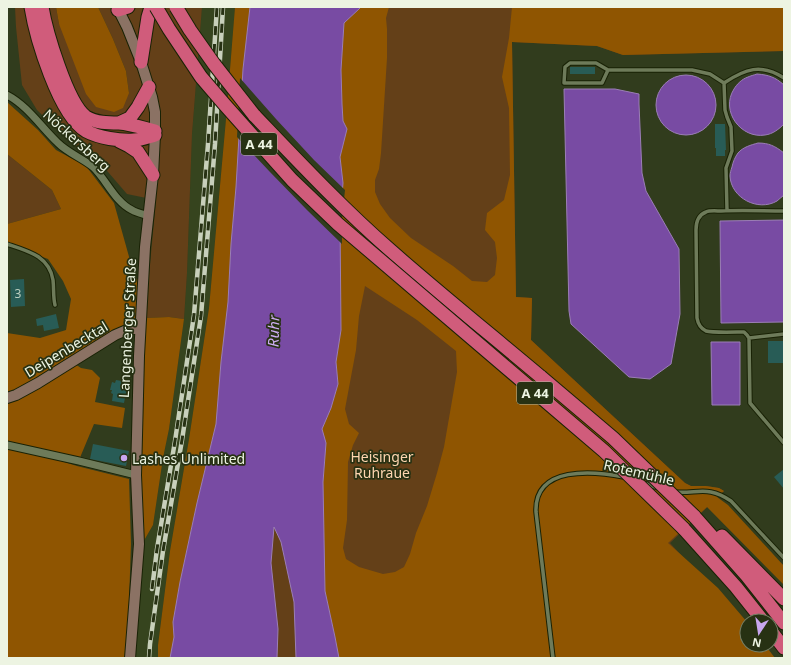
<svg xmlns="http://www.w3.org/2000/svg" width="791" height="665" font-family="'Noto Sans',sans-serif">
<rect width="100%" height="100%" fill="#313c1d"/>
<path fill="#36441e" d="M202,7H235L226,119L209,308L189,439L170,551L158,645V658H133L142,544L153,525L163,458L169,429L184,319L187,273L192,134Z"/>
<path fill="#644018" d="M15,7H56L59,24L129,93L126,71L113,39L98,7H202L192,134L187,273L184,319L169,317L145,318L156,200L127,194L102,165L71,143L37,110L22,85L16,27Z
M237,7H784V51L623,55L597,46L512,42L516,297L532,298L531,340L685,483L691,486H706L719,488L724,491L670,543L712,589L747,645L768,658H159L210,314Z
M7,154L52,190L61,209L7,224Z"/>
<path fill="#8f5501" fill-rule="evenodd" d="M56,7H98L113,39L126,71L129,93L123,108L114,112L96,107L86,94L59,24Z
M235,7H250L243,69L236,187L231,244L228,302L221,362L216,424L197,503L180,582L173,622L174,637L170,658H158V645L170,551L189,439L209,308L226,119Z
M360,7H389L386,18L387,29V58L381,153L379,169L375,180V192L380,204L390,218L411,238L453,266L472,281L487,282L495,275L497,258L495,242L485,230L487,213L504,200L510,175L509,108L502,77L509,38L512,7H784V51L623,55L597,46L512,42L516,297L532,298L531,340L685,483L691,486H706L719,488L724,491L717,497L728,505L784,566V585L707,507L668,543L718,588L747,622V645H765L775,658H339L335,637L325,591L323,482L325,462L322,429L331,408L338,384L336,362L341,330L340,219L343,183L340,157L347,129L343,121L342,104L341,70L344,23L360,8ZM365,286L417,320L456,351L457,372L444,447L437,473L427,506L416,533L410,554L404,567L395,572L383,574L359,567L346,559L343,548L347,520L348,462L353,445L359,433L349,424L345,409L356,350L359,316Z
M7,102L38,130L56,150L86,166L114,203L135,278L144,282L140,329H130L7,398V333L40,338L66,330L71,299L63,281L48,259L7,244V224L61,209L52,190L7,154Z
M169,317L184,319L169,429L163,458L153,525L142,544L140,472L145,318Z
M72,362L81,368L92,370L100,378L95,402L125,408L122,428L94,424L79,460L7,443V399Z
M7,444L77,466L129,479L131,544L127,658H7Z"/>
<path fill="#784ba3" stroke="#9b7eb6" d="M250,7H360V8L344,23L341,70L342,104L343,121L347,129L340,157L343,183L340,219L341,330L336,362L338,384L331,408L322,429L326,443L323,482L325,591L335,637L339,658H296L294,602L281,542L274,527L271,563L278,629L277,658H170L174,637L173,622L180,582L197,503L216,424L221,362L228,302L231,244L236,187L243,69Z
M757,74C769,75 775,77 784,85V124C779,129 773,134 765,135C741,139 720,111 734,89C737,84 742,79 748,77C750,76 754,75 757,74Z
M656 105a30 30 0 1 1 60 0a30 30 0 1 1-60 0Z
M564,89H615L639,94V104L642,173L646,191L679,249L680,314L671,364L650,379L629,377L571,324L569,311Z
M758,143C769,143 775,146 784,153V195C782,197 779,199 777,201C758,212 731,198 730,176C730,173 731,170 732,167C733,162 735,157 738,153C743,147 751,145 758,143Z
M784,220V322L721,323L720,221Z
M711,342H740V405H712Z"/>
<path fill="#313c1d" d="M240,78L276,119L314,160L345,190L342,219V244L307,210L270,172L237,137Z"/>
<path fill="#285c56" d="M570,67H595V74H570Z
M715,124H725L726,150H725V156H716V148H715Z
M24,279L25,306L11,307L10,280Z
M56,314L59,328L44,331L43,325L37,326L36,319Z
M768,341H784V363H768Z
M116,380L128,382L124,403L112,401L113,394L111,393L112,390H110L112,382L115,383Z
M93,444L129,451L126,466L90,459Z
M784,469V489L774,477Z"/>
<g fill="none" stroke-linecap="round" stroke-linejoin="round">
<g stroke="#192205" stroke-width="5.5">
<path id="lane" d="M608,70L602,83H564L565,67L570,63H596L608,70H692L710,74L724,83C745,69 761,63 784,78
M724,83L725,110L727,117L731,127L732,151L726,168L727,210
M784,211C763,211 742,210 721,211C717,211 710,210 706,212C698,215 696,223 696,230L697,318C698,324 700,328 706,331C713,333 736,332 744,332L747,335L749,338L750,403L784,443
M7,244C28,251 49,256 53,280C54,289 53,297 55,305
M749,338L784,334
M644,483L658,488
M674,492C698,494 708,485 731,501L784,558
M553,658L536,512C534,465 594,471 624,477"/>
</g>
<g stroke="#192205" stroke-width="9">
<path id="street" d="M7,95C28,106 41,127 58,143C68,153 82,158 93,167C106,179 115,202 132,210C137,213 143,214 149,216
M7,445L79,461L136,475"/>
</g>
<g stroke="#192205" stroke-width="12">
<path id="secondary" d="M117,7L127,27L141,62L152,97L155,112V135L153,175L145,247L139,356L136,475L139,544L130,658
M7,398L16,395L38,383L115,335L129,329H140"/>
</g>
<g stroke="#192205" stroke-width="15">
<path id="highway" d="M31,7C36,38 59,115 86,131C99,138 120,141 134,140C141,140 148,137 155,135
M42,7C46,31 67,103 86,117C96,123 108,123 119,123C131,124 143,128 155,131
M118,10L128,7
M141,62L148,17L151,7
M254,115C298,161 342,208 390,250C439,293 491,335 541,377
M119,123L130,118L138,107L149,87
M119,141L129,146L138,152L153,175
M694,516L747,576L784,623
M683,528L736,587L763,621
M722,536L784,599
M771,631L784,648"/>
</g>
<use href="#lane" stroke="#6e7b5a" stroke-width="3.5"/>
<use href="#street" stroke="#6e7b5a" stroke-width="7"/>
<use href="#secondary" stroke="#8b7264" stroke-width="10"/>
<use href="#highway" stroke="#d05c7b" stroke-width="13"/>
<g stroke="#c8d0bb" stroke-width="4.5">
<path id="rail" d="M152,589L157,549L175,441L194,315L208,144L217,7
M149,658L150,644L163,551L182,440L201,316L215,144L223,7"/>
</g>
<use href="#rail" stroke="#273113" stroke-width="3" stroke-dasharray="9" stroke-linecap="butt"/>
<g stroke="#192205" stroke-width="15" stroke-linecap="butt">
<path id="highway-bridge" d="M156,7L169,29L201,77L225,105L292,180L338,224L604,451L683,528
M176,7L190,30L214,64L254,115
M541,377L613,438L694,516"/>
</g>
<use href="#highway-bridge" stroke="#d05c7b" stroke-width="13"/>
</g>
<circle fill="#c8a6ef" stroke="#273113" stroke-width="1.5" cx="124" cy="458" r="4"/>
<g text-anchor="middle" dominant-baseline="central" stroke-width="3.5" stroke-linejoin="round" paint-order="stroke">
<g font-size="12" fill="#bccebf">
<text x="18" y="293">3</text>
</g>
<g fill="#273113" stroke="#b2baa4" stroke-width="1">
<rect x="241" y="133" width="36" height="22" rx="3"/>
<rect x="517" y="382" width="36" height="22" rx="3"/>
</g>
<g font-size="13" font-weight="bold" fill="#edf4e2">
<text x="259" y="144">A 44</text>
<text x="535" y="393">A 44</text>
</g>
<g font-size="14" fill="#edf4e2" stroke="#273113">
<text transform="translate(77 140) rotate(42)">Nöckersberg</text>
<text transform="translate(127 328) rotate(-87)">Langenberger Straße</text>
<text transform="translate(66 349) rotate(-31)">Deipenbecktal</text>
<text transform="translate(639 472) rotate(13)">Rotemühle</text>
</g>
<g font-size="14" fill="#fed5af" stroke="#273113">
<text x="382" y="456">Heisinger<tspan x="382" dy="16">Ruhraue</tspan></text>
</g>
<g font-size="14" fill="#edf4e2" stroke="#273113" text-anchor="start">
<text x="132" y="458">Lashes Unlimited</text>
</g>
<g font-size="15" font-style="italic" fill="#ceaef3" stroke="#273113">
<text transform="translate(273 331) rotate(-88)">Ruhr</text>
</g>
</g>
<rect width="791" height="665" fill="none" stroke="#edf4e2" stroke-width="16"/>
<g transform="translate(759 633) rotate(192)"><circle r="19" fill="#273113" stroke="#767f66"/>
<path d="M0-3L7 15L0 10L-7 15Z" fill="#c8a6ef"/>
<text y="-6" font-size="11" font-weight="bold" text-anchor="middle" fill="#edf4e2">N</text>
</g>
</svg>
